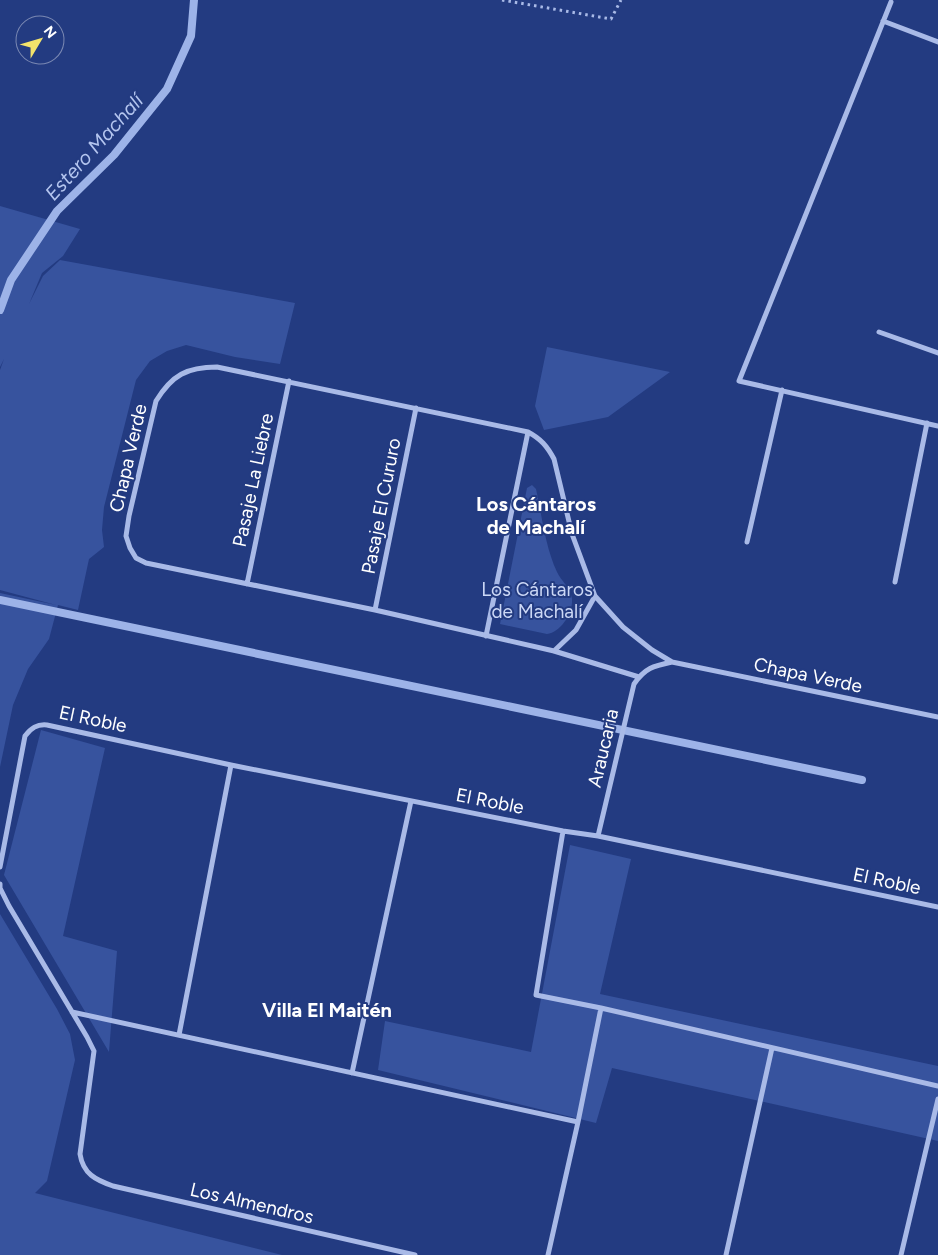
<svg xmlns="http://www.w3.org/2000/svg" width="938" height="1255" font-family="Figtree,sans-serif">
<rect width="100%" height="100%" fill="#233b81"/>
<path fill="#37539e" d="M0,206L80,229L63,256L42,273L29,304L43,276L60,260L295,303L280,364L235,357L186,345L167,351L150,361L136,380L104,507L102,530L104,547L89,559L78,610L58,605L49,639L28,669L13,705L0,767V593L56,605L0,590V370L4,359L0,367Z
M547,347L670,372L608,417L544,430L535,406Z
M532,485L536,489C542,516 545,546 557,572C561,581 571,588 572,599C573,613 561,632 547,634L500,624L527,488Z
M41,730L105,748L63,936L117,951L109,1052L4,875Z
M570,845L631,859L600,994L938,1066V1141L612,1068L596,1123L378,1070L385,1021L531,1052Z
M0,914L57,1009L70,1034L75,1060L47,1181L35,1193L282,1255H0Z"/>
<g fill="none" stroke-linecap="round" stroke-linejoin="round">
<path stroke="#9db3e8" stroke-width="8" d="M0,310L11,280L57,211L114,155L167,89L191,36L194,0
M0,600L862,780"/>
<path stroke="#a9bae7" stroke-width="3" stroke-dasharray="2.5 4" stroke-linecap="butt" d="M502,0L611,19L621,0"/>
<path stroke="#a9bae7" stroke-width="5" d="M891,2L739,381L938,426
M883,21L938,42
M879,332L938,353
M747,542L782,390
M895,582L927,423
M247,584L289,381
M375,610L416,408
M486,636L528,432
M554,651L576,630L595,596
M639,677L554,651L375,610L146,563L136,558L130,548L126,536L129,516L156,401C172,375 187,367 217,367L528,432C541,439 547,446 554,459L572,534L595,596L623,627L652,650L672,662L938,717
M563,831L536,995L601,1008
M598,836L634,684C645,668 653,666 672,662
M0,867L25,736C31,728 37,724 47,725L231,765L563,831L598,836L938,907
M0,884V888L9,906L87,1037L94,1051L80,1154C83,1174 96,1180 113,1186L415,1255
M72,1012L578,1122
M179,1035L231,765
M352,1073L411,801
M548,1255L578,1122L601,1008L938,1086
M726,1255L772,1048
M901,1255L938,1099"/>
</g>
<g text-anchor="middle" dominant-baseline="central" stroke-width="4" stroke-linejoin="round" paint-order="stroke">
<g font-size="19" fill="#fff" stroke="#233b81">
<text transform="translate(128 458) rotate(-77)">Chapa Verde</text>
<text transform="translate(253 480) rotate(-78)">Pasaje La Liebre</text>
<text transform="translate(381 506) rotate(-79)">Pasaje El Cururo</text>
<text transform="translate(808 675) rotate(12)">Chapa Verde</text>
<text transform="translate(93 719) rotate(12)">El Roble</text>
<text transform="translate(603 748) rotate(-77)">Araucaria</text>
<text transform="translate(490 801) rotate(11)">El Roble</text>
<text transform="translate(887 881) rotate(12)">El Roble</text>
<text transform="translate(252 1203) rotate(13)">Los Almendros</text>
</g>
<g font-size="19" fill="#ccd8f6" stroke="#233b81">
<text x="537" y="589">Los Cántaros<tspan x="537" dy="22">de Machalí</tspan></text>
</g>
<g font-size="20" font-style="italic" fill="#b4c5ef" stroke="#233b81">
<text transform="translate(94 147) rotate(-48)">Estero Machalí</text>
</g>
<g font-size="20" font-weight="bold" fill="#fff" stroke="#233b81">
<text x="536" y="504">Los Cántaros<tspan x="536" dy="23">de Machalí</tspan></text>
<text x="327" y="1010">Villa El Maitén</text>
</g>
</g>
<g transform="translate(40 40) rotate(52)"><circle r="24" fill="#233b81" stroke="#7b89b3"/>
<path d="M0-4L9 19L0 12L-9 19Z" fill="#f3e36b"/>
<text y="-8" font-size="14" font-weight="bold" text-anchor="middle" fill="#ffffff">N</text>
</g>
</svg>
